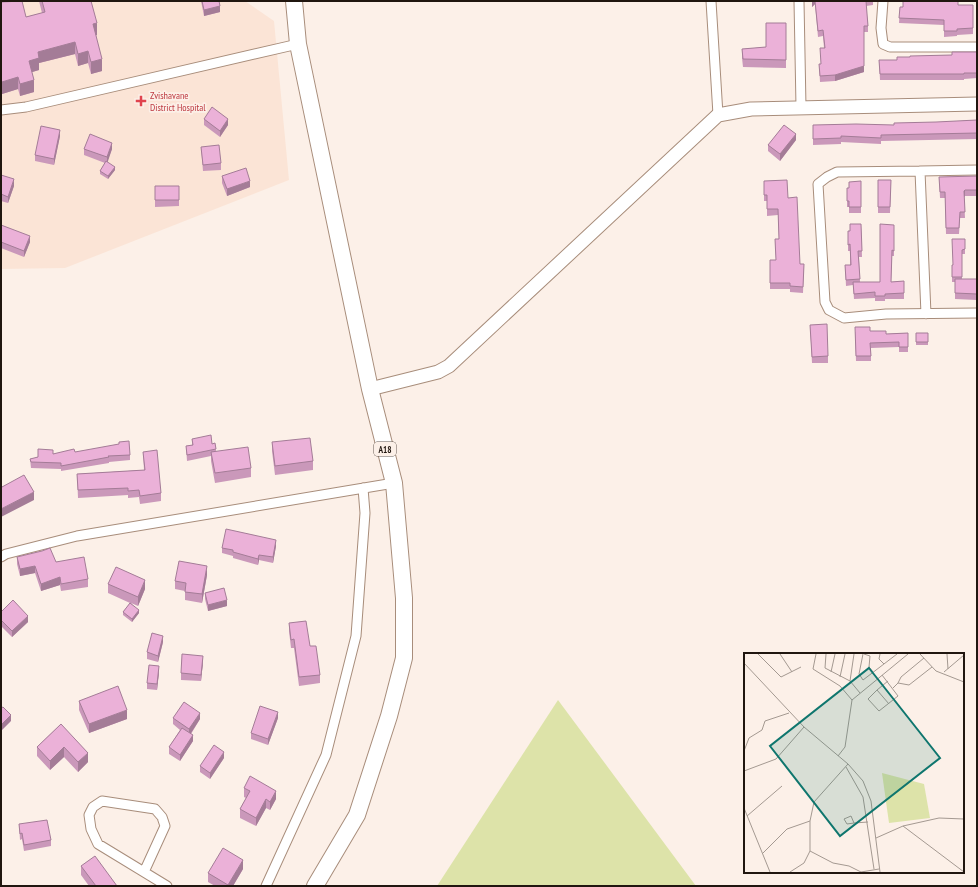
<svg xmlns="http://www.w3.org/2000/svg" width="978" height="887" font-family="'PT Sans Narrow',sans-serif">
<rect width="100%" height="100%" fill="#fcf0e8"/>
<path fill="#fbe4d6" d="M1,1H245L274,21L289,180L65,268L1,269Z"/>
<path fill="#dde3a9" d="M558,700L696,886H437Z"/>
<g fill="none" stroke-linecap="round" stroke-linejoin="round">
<g stroke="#a88d7b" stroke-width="11">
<path id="street" d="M711,1L718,115
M799,1L801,107
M883,1L881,28L883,44L890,47H977
M1,110L26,107L298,44
M920,171L837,172L827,177L818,184L825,302L829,310L844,318L886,314L977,313
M926,314L920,171L977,170
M1,557L6,554L77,536L394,483
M144,872L165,826L162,817L155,809L102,801L93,807L89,815L91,829L98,844L167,886
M266,886L326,755L356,636L365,513L363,488"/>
</g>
<g stroke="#a88d7b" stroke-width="15">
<path id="secondary" d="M370,389L438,372L449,366L718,115L751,109L977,104"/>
</g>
<g stroke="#a88d7b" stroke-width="18">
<path id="highway" d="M294,1L298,44L370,389L394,483L404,598V658L389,716L357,815L315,886"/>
</g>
<use href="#street" stroke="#fff" stroke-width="9"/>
<use href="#secondary" stroke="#fff" stroke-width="13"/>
<use href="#highway" stroke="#fff" stroke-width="16"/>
</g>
<path fill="#ca98ba" d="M1,1L26,17L42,13L39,1H91L97,35H96L102,71L91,74L88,63L78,66L75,54L39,63V70L32,72L34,92L20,96L18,89L2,94L1,92Z
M201,1H219L220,12L204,16Z
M812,1H873V5L866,6L868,26V32H864V72L835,81L820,82L819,64H821L824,48L823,36L818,37L815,4L812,7Z
M973,5V34L957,35V36L944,37V25L899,23L900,7Z
M786,23V68L743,67L742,58V49L766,47Z
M977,52V78L964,79V80H880L879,60H897L910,57L952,55Z
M204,119L228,125L220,137L204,125Z
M977,120V139L881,141V144L841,142V144L813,145V125H894Z
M60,136L54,165L35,161V155Z
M796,140L780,161L768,151V145Z
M201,147L221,163V170L203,171Z
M84,149H112L107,162L115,170L108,179L100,174V171L105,163L84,155Z
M1,175L14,186L8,203L1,201Z
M222,176L250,187L227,196L222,183Z
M977,176V196H965L964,197L965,218H960L959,234H946L945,198H940L939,177Z
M878,180H891L890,213H878Z
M764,181L788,198L800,264H804L803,293L790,292V289H770V260H776L775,239H779L778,215L767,216V201H764Z
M861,181V213H849V207H847V188H849Z
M155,186H179V206L155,207Z
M861,224L862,257H859L860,282H880L894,225V256H892L891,282L904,281V299H885V301H875V298L854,299L853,285L846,286L845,265H850V251H848V238L850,231Z
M1,225L30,242L24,257L1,248Z
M965,239V254H962V279H977V300L955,299V282H952V265H953Z
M810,325L828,356V363H812Z
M870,331L886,334L908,333V352H899V347L871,348V361H856L855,332Z
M916,333H928V345H916Z
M192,439L212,444L215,443L216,451L251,468V477L215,483L211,461V456L187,461L186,446L192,445Z
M272,442L313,461V470L275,475L272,451Z
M75,452L130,455V460L109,462V463L61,471V469L31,468L30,459L53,454Z
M143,452L161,493V501L140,504L139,497L128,498V495L78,498L77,474L144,470Z
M276,546L273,563L259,560L258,565L233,558V556L222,553V548Z
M17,557L56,562L88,579V587L61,591L60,585L41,591L35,573L20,576L17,564Z
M207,575L202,603L185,600V591L175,589V581Z
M108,584L145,589L138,606L131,603L139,613L132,622L123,615V612L130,603L108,593Z
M205,593L227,606L208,611L205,599Z
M1,612L28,622L12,637L1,626Z
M289,623L320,675V683L299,686L294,648H291L289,631Z
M163,642L158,662L147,659V652Z
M203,662L201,681L181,680V673Z
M159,672L157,690L147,689V683Z
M79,701L127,719L89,733L79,710Z
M173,718L200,719L191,734L193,741L180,761L169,754V747L180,730L173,724Z
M278,718L268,745L251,739V733Z
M61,724L88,762L78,772L64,757L50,770L37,756V747Z
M224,758L210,779L200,772V766Z
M244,788L276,799L270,810L266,808L256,826L240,818V809L246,798L244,797Z
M19,824L51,840V846L24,851L22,839L20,840Z
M81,866L117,886H89L81,875Z
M243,869L233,886H215L208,882V873Z"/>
<path fill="#a47c97" d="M812,1H815V4L812,7Z
M220,6V12L204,16V10Z
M97,23V35L93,36V24Z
M75,42V54L39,63V70L29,73V61L38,52Z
M88,51V63L78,66V54Z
M102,59V71L91,74V62Z
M864,66V72L835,81V75Z
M18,77V89L2,94V82Z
M34,80V92L20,96V84Z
M228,119V125L220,137V131Z
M60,130V136L54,165V159Z
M796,134V140L780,161V154Z
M112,143V149L107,164V157Z
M115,167V170L108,179V176Z
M14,179V186L8,203V197Z
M250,181V187L227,196V189Z
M965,190V196L964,197V191Z
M30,236V242L24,257V251Z
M34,492V500L1,517V509Z
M276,540V546L273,563V557Z
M259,555V560L258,565V559Z
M35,566V573L20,576V569Z
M207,566V575L202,603V594Z
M60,577V585L41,591V584Z
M145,580V589L138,606V597Z
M227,600V606L208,611V605Z
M139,610V613L132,622V619Z
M28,616V622L12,637V631Z
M163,636V642L158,662V656Z
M203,656V662L201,681V675Z
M159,666V672L157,690V684Z
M127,710V719L89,733V724Z
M278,712V718L268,745V739Z
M200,713V719L189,736V729Z
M11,715V721L1,731V725Z
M193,735V741L180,761V755Z
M64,747V757L50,770V761Z
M224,752V758L210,779V773Z
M88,753V762L78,772V762Z
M276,791V799L270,810V802Z
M266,799V808L256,826V818Z
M243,860V869L233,886H228V885Z"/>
<path fill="#ebb1d8" stroke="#a47c97" d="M1,1V2L22,1L26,17L45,12L42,1H91L97,23L93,24L102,59L91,62L88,51L78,54L75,42L38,52L39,58L29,61L34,80L20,84L18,77L2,82L1,80Z
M202,1H219L220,6L204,10Z
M815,1H866L868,26H864V66L835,75L820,76L819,64H821L820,48H825L823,30L818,31Z
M903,1H958V5H973V28L957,29V31H944V20L899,18L900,7H903Z
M766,23H786V60L743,59L742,49L766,47Z
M952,52H977V73H964V74H880L879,60H897V57H910V56L952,55Z
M212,107L228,119L220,131L204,119Z
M977,120V133L881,135V138L841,136V138L813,139V125L856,124L894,125V123L936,122Z
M784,125L796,134L780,154L768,145Z
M41,126L60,130L54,159L35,155Z
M90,134L112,143L107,157L84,149Z
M219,145L221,163L203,165L201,147Z
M106,161L115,167L108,176L100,171Z
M246,168L250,181L227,189L222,176Z
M1,175L14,179L8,197L1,194Z
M977,176V190H965L964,191L965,212H960L959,228H946L945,192H940L939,177Z
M787,180L788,198L797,197L800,264H804L803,287L790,286V283H770V260H776L775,239H779L778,209H767V195H764V181Z
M878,180H891L890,207H878Z
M861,181V207H849V201H847V188H849V182Z
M155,186H179V200H155Z
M850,224H861L862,251H858L860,279L846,280L845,265H851L850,244L848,245V231H850Z
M880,224L894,225V251L892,250L891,282L904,281V293L885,294V296H875V292L854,294L853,282H880Z
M1,225L30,236L24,251L1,242Z
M952,239H965V249L962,250V277H952V265H953Z
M955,279H977V294L955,293Z
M827,324L828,356L812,357L810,325Z
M855,327H870V331H886V334L908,333V347H899V342L870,343L871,356H856Z
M916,333H928V342H916Z
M211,435L212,444L215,443L216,449L187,455L186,446L193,445L192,439Z
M310,438L313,461L275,466L272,442Z
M129,441L130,455L108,456L109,457L61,466V463L31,462L30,459L38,457V449L53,450V454L74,449L75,452L119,444V442Z
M248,447L251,468L215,473L211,452Z
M157,450L161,493L140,496L139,490L128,491V488L78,490L77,474L145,470L143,452Z
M24,475L34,492L1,509V485L2,487Z
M226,529L276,540L273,557L259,555L258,559L233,552V550L222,548Z
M50,548L56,562L84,557L88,579L61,584L60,577L41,584L35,566L20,569L17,557L42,551Z
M179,561L207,566L202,594L185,592L186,583L175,581Z
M116,567L145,580L138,597L108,584Z
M224,588L227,600L208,605L205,593Z
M13,600L28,616L12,631L1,620V612Z
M130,603L139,610L132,619L123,612Z
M306,621L310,646H316L320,675L299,677L294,639L291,640L289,623Z
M152,633L163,636L158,656L147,652Z
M182,654L203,656L201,675L181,673Z
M149,665L159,666L157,684L147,683Z
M118,686L127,710L89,724L79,701Z
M184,702L200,713L189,729L173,718Z
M260,706L278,712L268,739L251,733Z
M3,707L11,715L1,725V708Z
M61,724L88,753L78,762L64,747L50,761L37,747Z
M182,728L193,735L180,755L169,747Z
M214,745L224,752L210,773L200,766Z
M250,776L276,791L270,802L266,799L256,818L240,809L250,791L244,788Z
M47,820L51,840L24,845L22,833L20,834L19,824Z
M223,848L243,860L228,885L208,873Z
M95,856L117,886H96L81,866Z"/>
<path fill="#e0444e" stroke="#fcf0e8" stroke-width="1.5" d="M139 95h4v4h4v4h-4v4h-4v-4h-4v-4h4z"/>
<g text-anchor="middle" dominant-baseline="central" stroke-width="3.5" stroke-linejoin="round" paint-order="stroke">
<rect fill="#fcf0e8" stroke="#625750" stroke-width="1" x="374" y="442" width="22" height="14" rx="3"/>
<g font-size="9" font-weight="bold" fill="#20160f">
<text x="385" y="449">A18</text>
</g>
<g font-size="10" fill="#be3a42" stroke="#fcf0e8" text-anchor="start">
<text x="150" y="95">Zvishavane<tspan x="150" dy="12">District Hospital</tspan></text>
</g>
</g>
<g transform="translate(744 653)">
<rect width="220" height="220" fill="#fcf0e8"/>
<path d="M138,120L180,131L186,165L145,170Z" fill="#dde3a9"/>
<path fill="none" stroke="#a49991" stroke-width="1" d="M14,1L37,24L57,14M36,1L48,19M72,1L69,16L96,33L108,47M82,1L81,15L106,28L116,40M119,1L115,21L119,27L153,1M120,1L126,3L125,14L129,19M136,1L135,6L140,11M176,1L192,18L220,29M203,1L204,16M0,10L60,74L104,111L119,128L127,148L136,219M87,19L91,1M200,19L220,2M96,24L101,1M106,28L110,1M144,28L133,37L145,51M154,30L157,24L180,5M149,35L154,30L165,32L188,14M133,37L124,46L135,58L154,43L138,22M0,98L5,85L18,77L21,68L45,60M94,103L101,94L108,47L164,1M102,114L119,144L130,216M0,118L32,106L60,74M0,155L26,219M3,163L38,133M110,170L107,163L100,166L103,171L110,170L124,169M159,173L195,165L220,166M132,185L159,173L220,219M66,198L89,210L105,213L117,219M18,201L43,176L66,168M46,219L60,210L66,198V168L70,149L104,111M117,219L135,216"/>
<path fill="#0f766e" fill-opacity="0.15" stroke="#0f766e" stroke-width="2" d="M125,15L196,105L96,183L26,93Z"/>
<rect width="220" height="220" fill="none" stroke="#20160f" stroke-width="2"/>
</g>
<rect width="978" height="887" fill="none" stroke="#20160f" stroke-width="4"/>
</svg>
